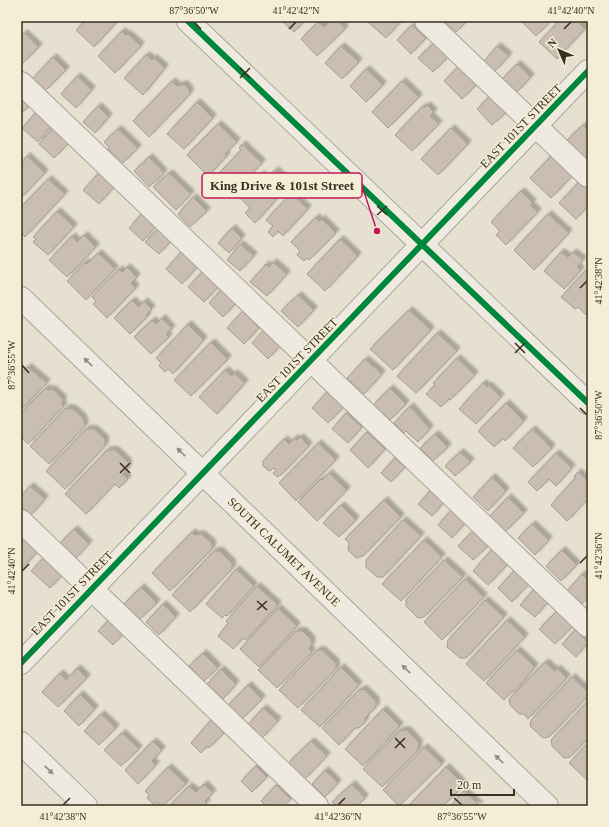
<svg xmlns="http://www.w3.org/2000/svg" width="609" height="827" font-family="Georgia,serif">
<defs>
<filter id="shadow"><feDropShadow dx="3.5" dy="-3.5" stdDeviation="1" flood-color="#0004"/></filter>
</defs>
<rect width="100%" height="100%" fill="#e6e0d0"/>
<path fill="#c9beb1" stroke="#a69c8f" filter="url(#shadow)" d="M85,21H112L115,24L94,47L76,30Z
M282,21H305L294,32Z
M330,21H338L345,29L317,56L301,39L318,22L324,27Z
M371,21H401L386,38L369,23Z
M444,21H467L456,32Z
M521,21H551L536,36Z
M559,21H582L580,24L585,29L557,59L539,42Z
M412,25L426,38L411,54L397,40Z
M122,31L126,35L128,34L141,46L115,73L98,56Z
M24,33L39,47L23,63L21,61V36Z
M435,42L449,56L433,72L418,58Z
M341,46L359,62L342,79L325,63Z
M497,46L509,56L495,71L484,61Z
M146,55L152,60L154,58L165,68L143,95L124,78Z
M53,57L66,70L45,91L32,79Z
M517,64L531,77L517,92L502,79Z
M460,65L478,83L462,99L444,81Z
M366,69L383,85L366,102L350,86Z
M77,76L92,90L76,108L61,94Z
M172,81L177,86L184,84L189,89L190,94L149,137L133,121Z
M402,81L419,97L388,128L372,112Z
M21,94L31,104L21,114Z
M491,95L507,112L492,125L477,109Z
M197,102L213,118L184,149L167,134Z
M427,105L434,112L430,116L439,124L412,151L395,135L422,107L424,108Z
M98,106L109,117L95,133L83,122Z
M37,111L52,125L38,142L22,128Z
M218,124L237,142L225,154L227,156L208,176L187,155Z
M583,125L588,131V154L584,157L567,140Z
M54,127L70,142L54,158L39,144Z
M451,128L468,144L438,175L421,159Z
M118,129L138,148L123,163L108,149L109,147L104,142Z
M242,144L262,163L231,196L222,187L218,192L209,184L241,150L239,148Z
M553,154L574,174L551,198L530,178Z
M27,156L45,173L21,198V163Z
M149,157L164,173L149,187L134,171Z
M275,170L289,183L274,199L276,200L255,223L245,213L250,208L239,197L261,174L266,179Z
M99,173L114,187L99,204L83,190Z
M169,173L191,194L176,210L153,187Z
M48,179L65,194L25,237L21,233V207Z
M580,181L588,188V206L576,219L559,203Z
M521,191L533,203L530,205L538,212L506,245L496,235L500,231L491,222Z
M291,193L308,209L283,236L278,231L273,237L268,232L273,226L266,220Z
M193,197L207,211L190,227L178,214Z
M57,211L74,227L48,255L33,242L36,239L33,237Z
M143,212L157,225L143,241L129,228Z
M548,214L569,233L534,270L514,250Z
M316,217L319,221L322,219L336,233L309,260L307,258L304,261L297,255L300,251L291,242Z
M159,228L172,240L159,254L145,242Z
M232,228L242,238L229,253L218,243Z
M84,235L96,247L67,277L49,260L72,236L77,242Z
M340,239L358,256L325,291L307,274Z
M240,244L254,256L240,271L227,260Z
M181,252L197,267L182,284L166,269Z
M561,252L568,257L573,252L583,260L577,267L581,270L564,289L544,271Z
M98,253L115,269L86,300L67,281L85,262L87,264Z
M273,262L287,274L267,296L250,282L266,264L269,267Z
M127,267L137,277L131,283L136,288L107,318L93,304L96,301L92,297L119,269L122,272Z
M588,268V312L586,315L578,307L575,309L561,297Z
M203,271L219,286L204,302L188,287Z
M222,289L236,303L223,317L209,303Z
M298,295L314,310L298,327L281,311Z
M132,300L139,307L144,301L152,309L146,315L148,316L130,334L114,318Z
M409,310L431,330L393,370L370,349Z
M243,311L259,328L244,344L227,328Z
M162,318L172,329L166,334L169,337L151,354L134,337L152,320L156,324Z
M188,324L204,340L173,374L168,369L165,372L159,366L161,363L156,358Z
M266,328L282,344L268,359L252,343Z
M437,333L457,351L416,393L397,376Z
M211,342L228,359L191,396L174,380Z
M457,358L475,375L450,400L449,399L441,407L426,394L435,385L433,383Z
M365,359L382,374L364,394L347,378Z
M28,367L47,383L21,410V373Z
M225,370L232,376L234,373L245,383L217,414L199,397Z
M483,383L487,387L488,385L501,397L476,424L459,409Z
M46,388L48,390L52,389L63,399L62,404L64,406L28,444L21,437V413Z
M390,388L406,404L390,420L373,405Z
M329,390L345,406L328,423L312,408Z
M506,403L524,421L505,441L503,438L494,447L478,431Z
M410,406L430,429L418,442L406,431L404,433L394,423Z
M66,408L73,409L83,418L85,426L49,464L30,446Z
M346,413L362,427L348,443L332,429Z
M86,429H94L105,439V446L65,489L46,471Z
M532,429L552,448L533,467L513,448Z
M367,432L385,449L368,468L350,450Z
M435,434L448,447L433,461L420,448Z
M300,437L309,446L281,475L277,477L273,473L276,470L275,468L269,471L263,466V461L284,439L289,444L294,438L297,440Z
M318,443L336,460L296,501L279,483Z
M107,450H115L128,462V468L123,474L128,479L119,488L115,484L86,514L65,494Z
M460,452L471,462L455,476L445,466Z
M556,453L572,468L556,486L549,479L537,491L528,482Z
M395,458L405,467L391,482L381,473Z
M578,472L588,481V499L567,521L551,505L576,477L574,476Z
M329,473L347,490L317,521L298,502L321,479L322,480Z
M492,477L506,491L488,511L473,497Z
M30,486L45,499L31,515L21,506V496Z
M432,489L445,501L432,516L418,504Z
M508,497L524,513L505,532L489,517Z
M384,500L401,517L363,556L356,558L348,550L349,543L345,539Z
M341,505L356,520L339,537L323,523Z
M451,510L465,523L452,538L438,525Z
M403,520L421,536L383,577H377L366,567V560Z
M532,524L549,540L535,555L518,538Z
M74,529L89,544L75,559L59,544Z
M474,530L489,545L473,560L458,546Z
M192,532L195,535L201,534L212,543V549L170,591L152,573Z
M23,538L37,552L21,570V540Z
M424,540L442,557L401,601L382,584Z
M493,548L509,563L488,585L473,571Z
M562,550L577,565L561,581L546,566Z
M214,551H220L232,563V569L190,612L172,595Z
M46,555L64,573L50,588L31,571Z
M444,560L463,577L424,617L418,618L406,606V600Z
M236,569L254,586L227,616L225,615L222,618L206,604Z
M514,571L529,584L512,602L498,588Z
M582,574L588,580V597L581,605L566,592Z
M465,579L484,597L442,640L424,622Z
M257,586L278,605L246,640L243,638L233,649L218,636L228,623L226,621Z
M141,587L157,603L139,620L124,604Z
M534,589L548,602L535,617L520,605Z
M485,600L504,617L466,658H460L447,647L448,640Z
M163,604L176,617L159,635L146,622Z
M278,608L297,626L259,667L240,649Z
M557,611L573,626L555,644L539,629Z
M111,618L125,632L113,645L98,631Z
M507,620L525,637L484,681L466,664Z
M575,630L588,642L576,657L562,644Z
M296,631H303L311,639L312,645L309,648L312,652L277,688L258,670Z
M317,650H322L336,663V669L298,708L279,690Z
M517,650L535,667L514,692L512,691L504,700L486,683Z
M203,653L218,668L204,681L189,666Z
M545,662L555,671L557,668L567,678L528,719L524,714H519L510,705L509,699Z
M341,667L359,685L320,727L301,710Z
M77,668L87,678L58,707L42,692L60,673L66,680Z
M221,669L236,684L223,699L207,684Z
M572,677L588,692V696L549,737L543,738L530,726L531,720Z
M248,685L262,699L242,719L228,705Z
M364,689L376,701V707L365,718V722L359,728H355L339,745L322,728L359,690Z
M80,694L95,709L79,726L64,711Z
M588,701V738L570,757L564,758L552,746L551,740Z
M263,708L278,721L262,738L248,724Z
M383,709L400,726L363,766L345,749Z
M101,714L116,728L99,745L84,731Z
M211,720L224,733L209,748L207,746L201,753L191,743Z
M407,730L419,743L418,750L382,787L363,769L399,731Z
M122,733L139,749L121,766L104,750Z
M153,741L162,750L152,761L156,765L138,784L125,770Z
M311,741L327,756L305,779L288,763Z
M588,743V781L569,763Z
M424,747L442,764L399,806L383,790Z
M256,766L267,777L252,792L241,781Z
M168,767L186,784L163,806H161L156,802L154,805L147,798L149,795L145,791Z
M446,767L464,785L443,806H408Z
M325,770L338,783L325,797L312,784Z
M204,784L213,793L205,801L207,803L204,806H169L189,786L196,792Z
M352,784L365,798L357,806H336L332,802Z
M276,785L291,799L283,806H266L261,801Z
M464,791L480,806H450Z"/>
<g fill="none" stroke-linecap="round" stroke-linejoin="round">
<g stroke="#aba599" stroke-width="24">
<path id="minor" d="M188,21L588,403
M426,21L588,176
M21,83L588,626
M21,298L547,806
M21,521L317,806
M21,663L588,71
M21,743L86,806"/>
</g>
<use href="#minor" stroke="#eeeae2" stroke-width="22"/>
<g stroke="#f5eed7" stroke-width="8">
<path id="cycleway" d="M188,21L588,403
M21,663L588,71"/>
</g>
<use href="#cycleway" stroke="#00873e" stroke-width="6"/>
</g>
<defs><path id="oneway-solid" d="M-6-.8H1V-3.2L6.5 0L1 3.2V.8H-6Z"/></defs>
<g fill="#948c81">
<use href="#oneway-solid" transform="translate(88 362) rotate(-136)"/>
<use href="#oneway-solid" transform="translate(181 452) rotate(-136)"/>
<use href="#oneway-solid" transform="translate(406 669) rotate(-136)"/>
<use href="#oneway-solid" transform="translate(499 759) rotate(-136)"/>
<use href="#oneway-solid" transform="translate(49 770) rotate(44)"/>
</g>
<path fill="none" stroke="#3b2e20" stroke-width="1.5" d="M194,22L201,29M289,29L296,22M564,29L571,22M240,68L250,78M240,78L250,68M377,206L387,215M377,215L387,206M580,288L587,281M515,343L525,353M515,353L525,343M22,365L29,373M580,408L587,415M120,463L130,473M120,473L130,463M580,563L587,556M22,571L29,564M257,601L267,610M257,610L267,601M395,738L405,748M395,748L405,738M454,798L462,805M63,805L70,798M338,805L345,798"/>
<g text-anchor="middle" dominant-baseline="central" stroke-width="3" stroke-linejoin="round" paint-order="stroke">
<g font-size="12" fill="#3b2e20" stroke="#f5eed7">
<text transform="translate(521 126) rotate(-46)">EAST 101ST STREET</text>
<text transform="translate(297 360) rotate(-46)">EAST 101ST STREET</text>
<text transform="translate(284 552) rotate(44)">SOUTH CALUMET AVENUE</text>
<text transform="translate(72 593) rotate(-46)">EAST 101ST STREET</text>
</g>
</g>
<path fill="none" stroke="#c2185b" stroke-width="1.5" d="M377 231L362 186"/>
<circle fill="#c2185b" stroke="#f5eed7" stroke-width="1.5" cx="377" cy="231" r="4"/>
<rect fill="#f5eed7" stroke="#c2185b" stroke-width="1.5" x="202" y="173" width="160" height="25" rx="4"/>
<g font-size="13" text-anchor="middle" font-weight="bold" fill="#3b2e20">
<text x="282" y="190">King Drive &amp; 101st Street</text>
</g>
<rect width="609" height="827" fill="none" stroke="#f5eed7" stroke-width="44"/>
<g transform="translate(559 50) rotate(315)" stroke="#f5eed7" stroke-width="3" paint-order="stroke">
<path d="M0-3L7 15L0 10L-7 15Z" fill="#3b2e20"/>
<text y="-6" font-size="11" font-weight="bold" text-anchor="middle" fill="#3b2e20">N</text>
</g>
<path d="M451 789v6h63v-6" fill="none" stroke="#3b2e20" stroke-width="2"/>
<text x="457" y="789" font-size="12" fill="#3b2e20" stroke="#f5eed7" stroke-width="3" paint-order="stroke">20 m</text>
<rect x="22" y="22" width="565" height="783" fill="none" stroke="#3b2e20" stroke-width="1.5"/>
<g font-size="10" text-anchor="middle" fill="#3b2e20">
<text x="194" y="14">87°36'50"W</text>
<text x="296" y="14">41°42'42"N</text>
<text x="571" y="14">41°42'40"N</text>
<text transform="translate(598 281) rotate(-90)" y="4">41°42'38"N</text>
<text transform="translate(11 365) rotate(-90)" y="4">87°36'55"W</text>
<text transform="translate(598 415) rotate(-90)" y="4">87°36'50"W</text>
<text transform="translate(598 556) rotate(-90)" y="4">41°42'36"N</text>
<text transform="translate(11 571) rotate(-90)" y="4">41°42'40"N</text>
<text x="63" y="820">41°42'38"N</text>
<text x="338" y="820">41°42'36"N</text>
<text x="462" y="820">87°36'55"W</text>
</g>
</svg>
